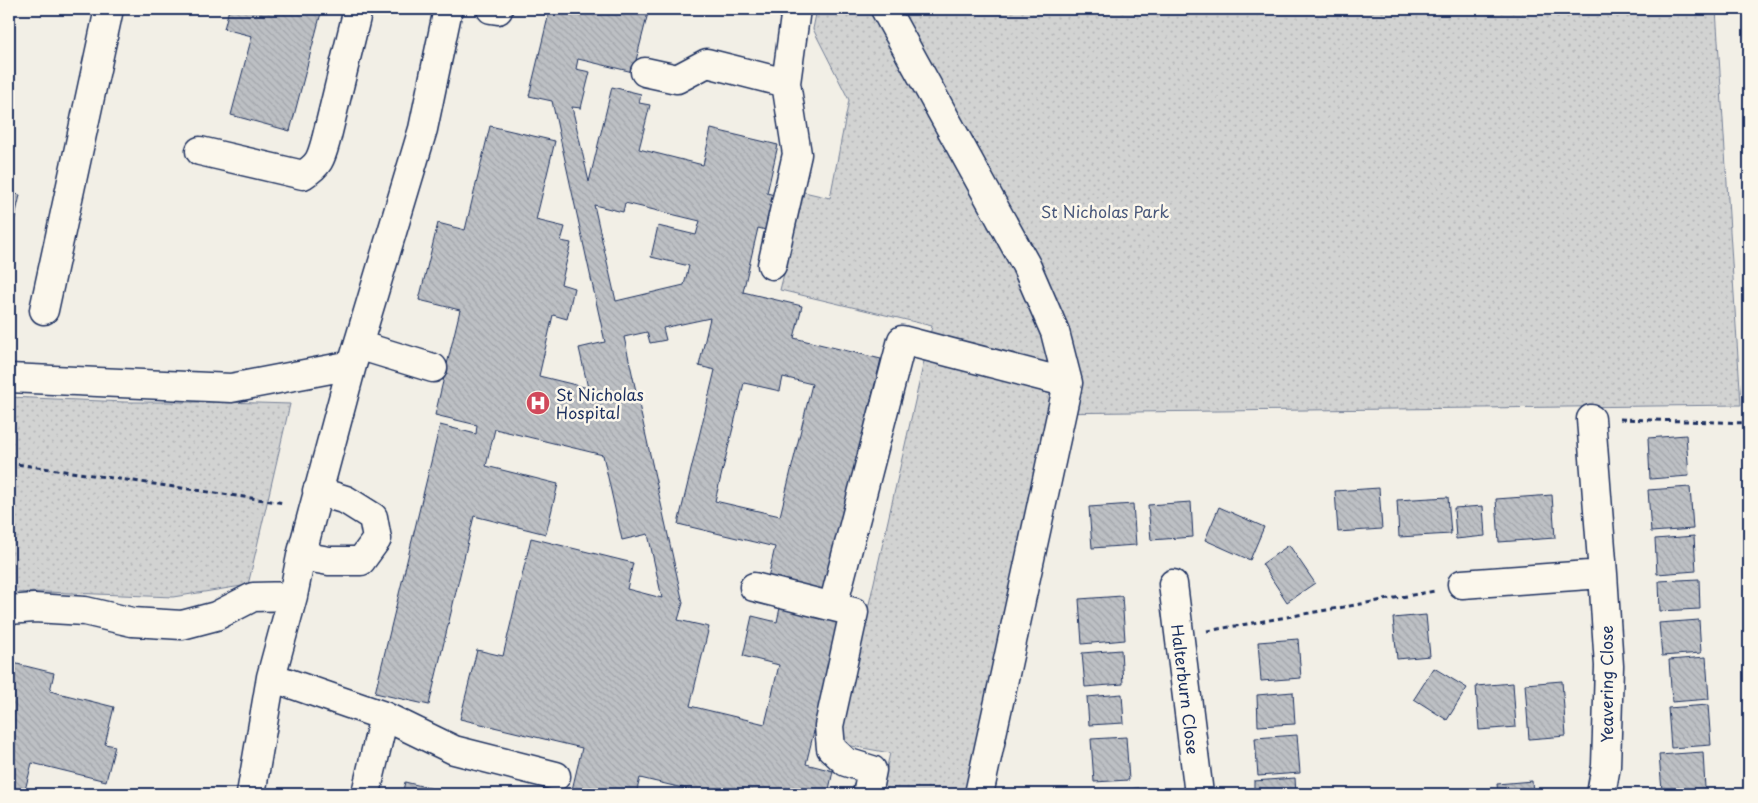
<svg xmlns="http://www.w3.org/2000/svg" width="1758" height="803" font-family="'Playpen Sans',sans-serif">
<defs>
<pattern id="park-dots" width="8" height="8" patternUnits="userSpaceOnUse" patternTransform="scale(1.25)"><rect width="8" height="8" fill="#d2d3d2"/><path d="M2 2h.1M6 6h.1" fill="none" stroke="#b4b5b7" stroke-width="1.8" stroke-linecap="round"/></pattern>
<pattern id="building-back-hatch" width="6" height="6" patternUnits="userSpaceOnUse" patternTransform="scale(1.25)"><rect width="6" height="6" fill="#bdc0c4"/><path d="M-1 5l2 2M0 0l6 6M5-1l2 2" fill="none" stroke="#a2a5ab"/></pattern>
</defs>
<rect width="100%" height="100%" fill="#f2efe6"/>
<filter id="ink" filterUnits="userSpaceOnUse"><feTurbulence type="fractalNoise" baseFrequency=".02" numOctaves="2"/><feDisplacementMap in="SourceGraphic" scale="10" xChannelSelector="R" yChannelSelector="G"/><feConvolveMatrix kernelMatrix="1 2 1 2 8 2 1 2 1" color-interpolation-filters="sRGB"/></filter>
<g filter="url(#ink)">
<path fill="url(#park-dots)" stroke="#768198" d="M817,9H1716L1741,405L1047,413L969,794H881L890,753L846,745L841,728L932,326L780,290L804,192L830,198L849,100L813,29Z
M9,397L125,402H225L290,404L248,585L173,597L45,592L9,593Z"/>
<path fill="url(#building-back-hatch)" stroke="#1b2f5e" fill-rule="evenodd" d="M229,9H322L290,131L231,115L252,36L224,29Z
M550,9H649L633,72L578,59L576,69L590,72L581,108L572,107L589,182L612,87L641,94L639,103L650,105L639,149L703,165L711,129L778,145L767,193L778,196L770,231L758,228L743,292L802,306L794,338L881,359L824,595L767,582L775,547L678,524L715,370L699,366L710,318L663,328L666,340L650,343L647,332L624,337L683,603L678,620L709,627L690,706L765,724L779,665L743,656L752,616L777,622L781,603L842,617L806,764L833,771L828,794H708L640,778L636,794H571L582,748L460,719L477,650L503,656L531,538L633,563L627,589L662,598L648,534L622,540L603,455L495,429L486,466L558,484L546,534L474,516L429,705L375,693L440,425L476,434L477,425L435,415L460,310L419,300L438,223L465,230L490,126L555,141L536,220L565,227L561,241L571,243L561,284L574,288L567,319L553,315L539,376L588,388L579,348L605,342L552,101L529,96ZM625,203L700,221L696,235L658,226L651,257L689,266L684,285L616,301L594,205L623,212ZM783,377L812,384L780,516L715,501L744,383L780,391Z
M9,193L20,195L9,244Z
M1686,435L1689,476L1650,479L1648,438Z
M1690,487L1693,529L1651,532L1648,490Z
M1379,488L1382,529L1338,532L1335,491Z
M1552,495L1555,538L1499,542L1496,499Z
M1448,497L1451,534L1399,537L1397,500Z
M1191,502L1193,537L1151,540L1148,505Z
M1133,504L1136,545L1092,548L1089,507Z
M1483,506L1485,536L1456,539L1454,508Z
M1219,507L1264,527L1250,560L1205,540Z
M1694,536L1696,571L1657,574L1655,539Z
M1289,545L1315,583L1287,602L1262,564Z
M1699,579L1700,609L1660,611L1659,581Z
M1122,596L1125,640L1082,644L1079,599Z
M1426,615L1430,656L1397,659L1393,618Z
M1699,620L1701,653L1662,656L1659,623Z
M1298,639L1301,678L1261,681L1258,642Z
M1121,650L1123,684L1085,687L1082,653Z
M1706,657L1709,699L1672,702L1669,660Z
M9,662L54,673L50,691L114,707L105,744L115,746L106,781L32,763L24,794H9Z
M1434,668L1467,688L1447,720L1414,699Z
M1562,681L1566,736L1529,739L1525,684Z
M1513,683L1516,727L1479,730L1476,686Z
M1293,692L1295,724L1258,726L1257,695Z
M1122,694L1124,723L1089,725L1087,697Z
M1708,705L1711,745L1671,748L1668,708Z
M1297,735L1300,773L1258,776L1255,738Z
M1126,737L1129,780L1094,782L1091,739Z
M1703,752L1705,788L1662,791L1659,755Z
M1295,778L1296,794H1254V781Z
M1532,781L1533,794H1498L1497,784Z
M405,782L454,794H402Z
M1139,788V794H1101L1100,791Z"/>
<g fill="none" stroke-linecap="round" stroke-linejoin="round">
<g stroke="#1b2f5e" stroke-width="31">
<path id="minor" d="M491,9L498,10
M885,9L1026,265L1055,332L1068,383L979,794
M645,72L677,79L707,63L786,83
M200,151L303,175C320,164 321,158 326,140L358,9
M772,265L797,154L786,83L796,9
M44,310L109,9
M358,345L433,368
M9,378L231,388L352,365
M1591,419L1603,574L1609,666L1606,766L1601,794
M301,556L329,561H361L377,539L373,517L346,500L317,491
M1173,584L1199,794
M1462,584L1603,574
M754,587L854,612L829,726L831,748L846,762L872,770L867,794
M833,606L902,340L1068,383
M9,610L34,608L85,611L132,622L182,625L216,616L253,597L293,596
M271,677L384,716L454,750L556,776
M366,793L384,716
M251,794L271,677L293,596L301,556L352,365L423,129L448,9"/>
</g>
<path stroke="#1b2f5e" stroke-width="3" stroke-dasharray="5 4" stroke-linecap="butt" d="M1620,419L1749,423
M9,463L285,503
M1207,631L1435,591"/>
<use href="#minor" stroke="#fbf7ec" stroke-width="28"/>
</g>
</g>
<defs>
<g id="hospital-disc" transform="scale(1.25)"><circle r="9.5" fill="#d1495b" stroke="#fbf7ec"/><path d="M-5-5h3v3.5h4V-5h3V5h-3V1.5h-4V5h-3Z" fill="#fff"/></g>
</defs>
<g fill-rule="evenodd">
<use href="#hospital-disc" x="538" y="403"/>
</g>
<g text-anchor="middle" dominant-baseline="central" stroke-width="5" stroke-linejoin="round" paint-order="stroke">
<g font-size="16" fill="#49587b" stroke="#fbf7ec">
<text x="1105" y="211">St Nicholas Park</text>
</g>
<g font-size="16" fill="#1b2f5e" stroke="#fbf7ec" text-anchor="start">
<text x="556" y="394">St Nicholas<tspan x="556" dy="18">Hospital</tspan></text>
</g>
<g font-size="16" fill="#1b2f5e" stroke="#fbf7ec">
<text transform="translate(1606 684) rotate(-90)">Yeavering Close</text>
<text transform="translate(1186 689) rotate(83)">Halterburn Close</text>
</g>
</g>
<rect width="1758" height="803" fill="none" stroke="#fbf7ec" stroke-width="30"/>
<rect x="15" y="15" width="1728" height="773" fill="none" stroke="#1b2f5e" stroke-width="2" filter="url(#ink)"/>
</svg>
